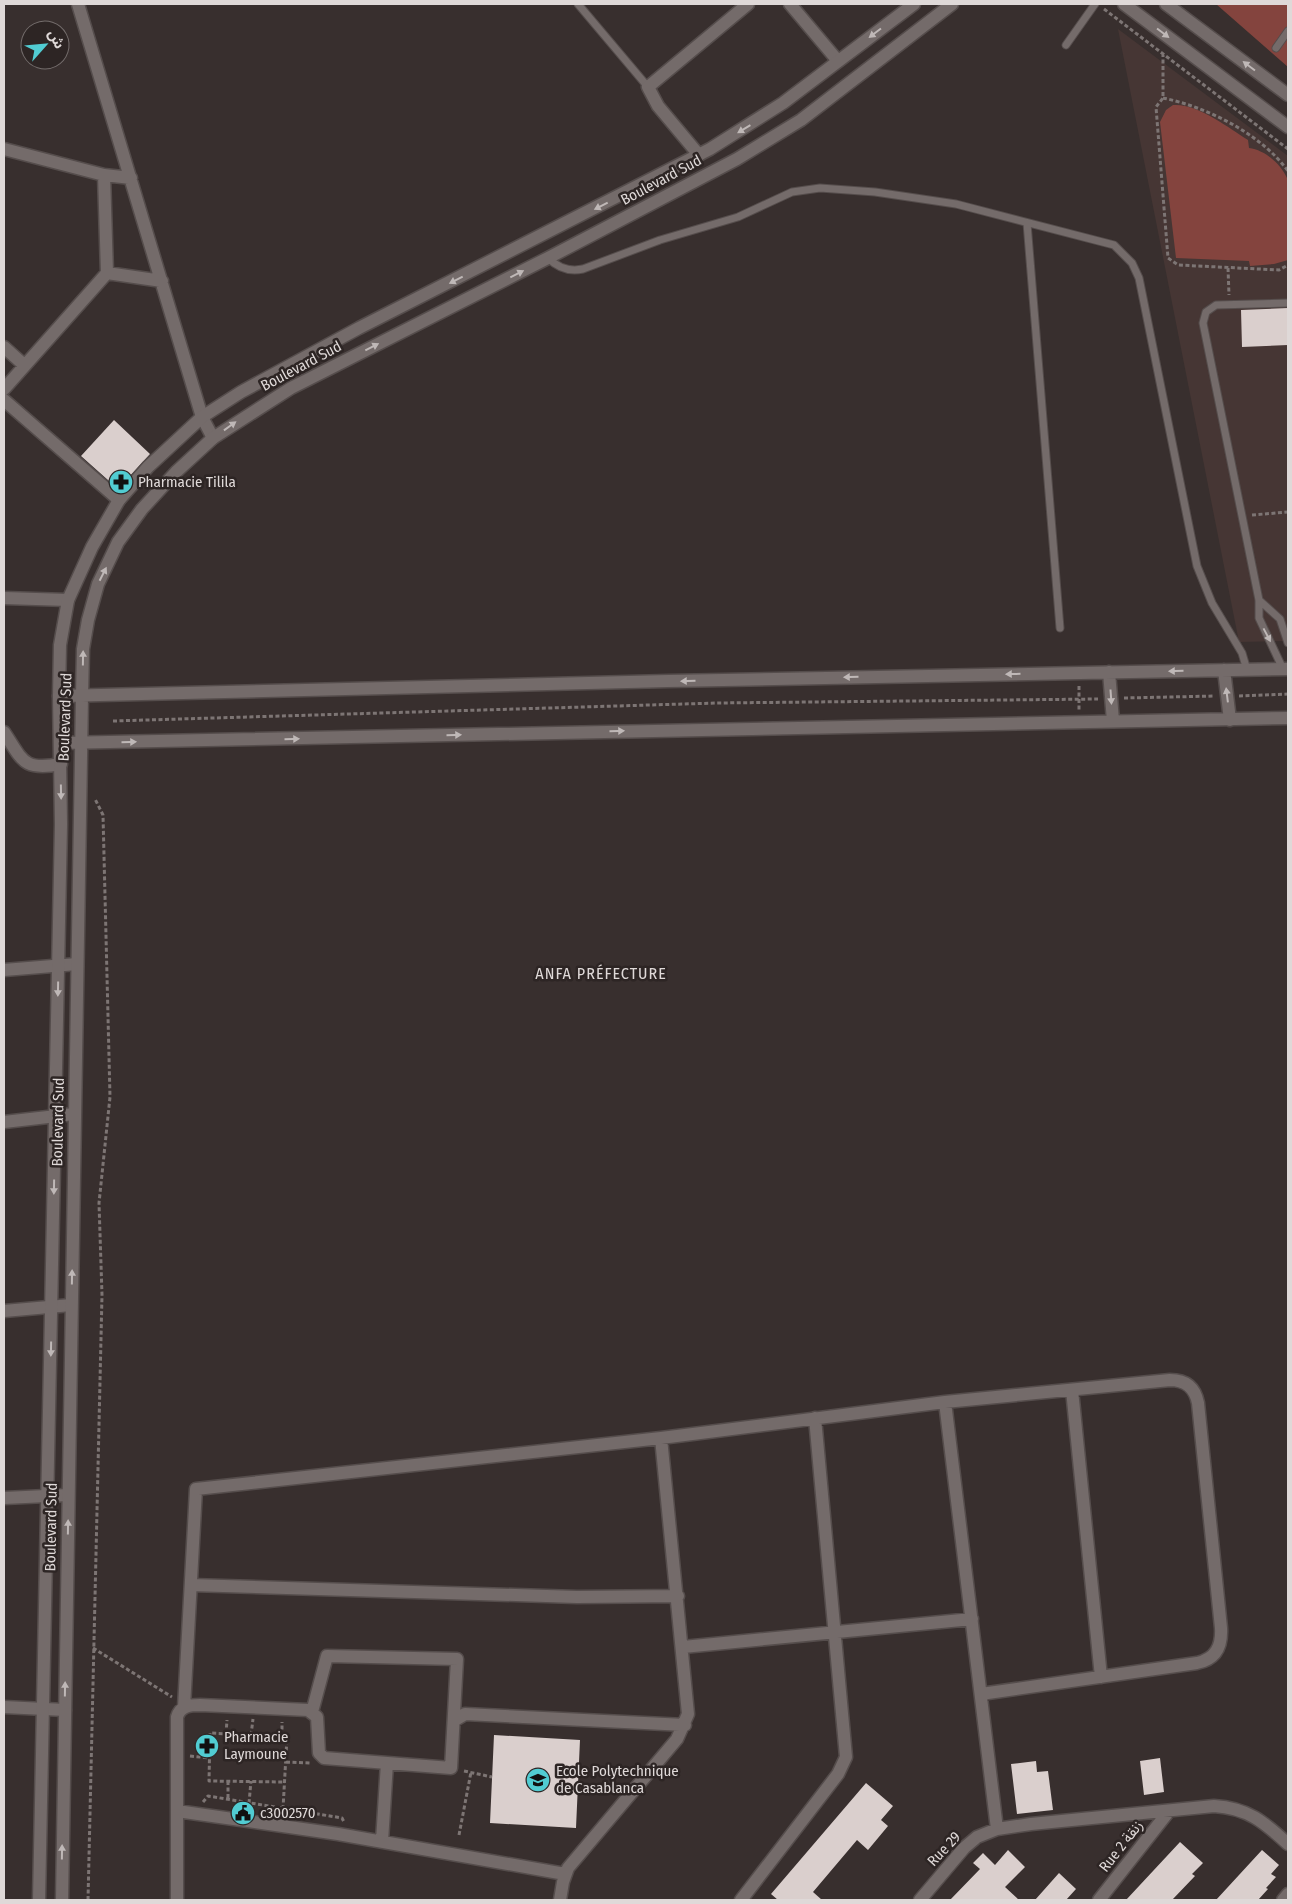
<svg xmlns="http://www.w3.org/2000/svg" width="1292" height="1904" font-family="'Fira Sans Condensed','Noto Sans Arabic',sans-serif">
<rect width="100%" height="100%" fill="#382f2e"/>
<path fill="#463634" d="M1118,29L1288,156V641L1239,642Z"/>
<path fill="#84443e" d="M1216,4H1288V67Z
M1173,105C1197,103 1229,128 1248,140L1249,148C1265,150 1281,164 1287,178C1291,188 1288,245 1288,260L1274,264L1250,266L1249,261L1176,258L1160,122L1166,110Z"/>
<path fill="#dacfcd" d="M1288,308V345L1242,347L1241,310Z
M114,420L150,454L118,489L81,456Z
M494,1735L580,1740L576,1828L490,1823Z
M1160,1758L1164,1792L1144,1795L1140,1761Z
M1036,1761L1037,1772L1048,1771L1053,1810L1017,1814L1011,1764Z
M866,1783L893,1806L881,1820L888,1826L868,1850L857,1840L813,1892L822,1900H778L771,1894Z
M1180,1842L1203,1863L1192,1874L1195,1876L1172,1900H1126Z
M1008,1850L1025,1867L1005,1887L1019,1900H950L980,1869L973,1863L983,1853L995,1865Z
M1262,1850L1279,1865L1271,1874L1276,1877L1266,1888L1268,1889L1258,1900H1216Z
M1059,1873L1076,1889L1066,1900H1035Z"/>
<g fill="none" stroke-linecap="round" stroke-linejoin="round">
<g stroke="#554d4c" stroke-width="9">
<path id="service" d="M578,4L648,87
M1066,45L1095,4
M1276,48L1288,31
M1027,223L1060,628
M548,258C558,268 569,272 583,269L660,240L738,217L792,192L820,188L875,192L956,204L1114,245L1132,263L1139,278L1197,566L1212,603L1242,653L1247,670
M1259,600L1280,619L1288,643
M1283,669L1259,618V600L1203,323L1206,312L1216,305L1288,303"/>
</g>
<g stroke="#554d4c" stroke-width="15">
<path id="minor" d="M78,4L202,417L213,438
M790,4L838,61
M4,149L104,175L131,178
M699,155L658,106L648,87L748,4
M107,273L162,281
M4,347L24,365
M4,389L107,273L104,175
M4,400L119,500
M4,598L68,600
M4,732C23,761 23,771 61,764
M4,970L77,964
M4,1122L74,1114
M4,1311L71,1305
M1072,1390L1101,1677
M945,1402L997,1829
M4,1498L68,1495
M191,1585L577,1597L678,1596
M683,1647L972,1619
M4,1707L65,1710
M184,1707L196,1489L661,1438L945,1402L1170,1380C1186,1380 1195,1388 1198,1403L1221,1628C1222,1646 1216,1659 1197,1663L981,1694
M455,1720L465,1714L685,1725
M177,1811L338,1834L565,1874
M382,1841L387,1763
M177,1900V1717C180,1706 190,1705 200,1705L308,1710L317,1717L319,1753L324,1758L451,1768L457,1659L327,1656L312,1712
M560,1900L563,1882L568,1868L677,1739L688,1714L661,1438
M741,1900L838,1774L846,1757L815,1418
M920,1900L964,1848L977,1837L997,1829L1031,1824L1214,1806C1248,1808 1264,1822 1288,1844
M1099,1900L1169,1811
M1283,1900L1288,1894"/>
</g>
<g stroke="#554d4c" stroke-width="15">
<path id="tertiary" d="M1124,4L1288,127
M1166,4L1288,95
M59,696L60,645L68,600L92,547L119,500L148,467L202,417L241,392L359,328L710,149L783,103L914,4
M82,696L83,649L88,620L98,584L118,542L142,509L176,472L213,438L291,388L548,258L737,159L801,120L952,4"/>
</g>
<g stroke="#554d4c" stroke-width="15">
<path id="secondary" d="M1224,670L1230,720
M1109,672L1113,721
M60,743L1288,718
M39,1900L61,824L59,696L668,681L1288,669
M62,1900L82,696"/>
</g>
<path stroke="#7d7574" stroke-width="3" stroke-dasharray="4 2.5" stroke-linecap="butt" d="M1104,9L1288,149
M1163,53V98L1156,107L1168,258L1178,265L1279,270L1288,265
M1163,98C1207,107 1261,134 1288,171
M1228,268L1229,295
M1252,515L1288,512
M1079,686V710
M1239,696L1288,694
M1124,698L1215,696
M113,721L717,703L1098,699
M93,1648L172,1697
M226,1734L227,1720
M251,1735L253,1719
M282,1736V1722
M190,1756L209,1758
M286,1762L310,1763
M464,1771L492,1777
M228,1781V1799
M203,1802L208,1796L342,1818L344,1822
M249,1803L251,1781
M283,1809L287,1737L210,1733L209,1781L285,1782
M459,1835L471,1772
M88,1900L102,1295L99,1203L110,1097L103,815L95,799"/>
<use href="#service" stroke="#746b6a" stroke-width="7"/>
<use href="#minor" stroke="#746b6a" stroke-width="12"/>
<use href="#tertiary" stroke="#746b6a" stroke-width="12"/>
<use href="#secondary" stroke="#746b6a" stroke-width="12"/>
</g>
<defs><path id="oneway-solid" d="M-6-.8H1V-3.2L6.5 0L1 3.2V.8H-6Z" transform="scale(1.25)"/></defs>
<g fill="#bfb8b7">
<use href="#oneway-solid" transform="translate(875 33) rotate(143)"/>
<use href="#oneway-solid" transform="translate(1163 33) rotate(37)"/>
<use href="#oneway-solid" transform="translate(1249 66) rotate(-143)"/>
<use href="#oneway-solid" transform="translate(744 129) rotate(149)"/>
<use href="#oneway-solid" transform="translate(601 206) rotate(153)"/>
<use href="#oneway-solid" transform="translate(517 274) rotate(-27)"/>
<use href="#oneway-solid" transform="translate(456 280) rotate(153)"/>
<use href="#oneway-solid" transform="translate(372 347) rotate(-27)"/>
<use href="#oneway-solid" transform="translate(230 426) rotate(-36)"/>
<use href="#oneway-solid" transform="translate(103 574) rotate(-63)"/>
<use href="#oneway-solid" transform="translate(1267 635) rotate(62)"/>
<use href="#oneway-solid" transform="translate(83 658) rotate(-89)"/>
<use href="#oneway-solid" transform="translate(1176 671) rotate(179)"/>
<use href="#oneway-solid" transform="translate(1013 674) rotate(179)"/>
<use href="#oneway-solid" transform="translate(851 677) rotate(179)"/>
<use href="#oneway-solid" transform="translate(688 681) rotate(179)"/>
<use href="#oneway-solid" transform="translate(1227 695) rotate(-97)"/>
<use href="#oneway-solid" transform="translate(1111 697) rotate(86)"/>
<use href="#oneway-solid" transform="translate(617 731) rotate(-1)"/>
<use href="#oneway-solid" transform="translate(454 735) rotate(-1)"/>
<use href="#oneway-solid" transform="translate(292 739) rotate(-1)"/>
<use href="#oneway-solid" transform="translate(129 742) rotate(-1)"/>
<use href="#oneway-solid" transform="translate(61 792) rotate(89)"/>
<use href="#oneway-solid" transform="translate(58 989) rotate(91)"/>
<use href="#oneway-solid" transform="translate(54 1187) rotate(91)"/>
<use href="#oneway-solid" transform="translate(72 1277) rotate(-89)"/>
<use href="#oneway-solid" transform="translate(51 1349) rotate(91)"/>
<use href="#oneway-solid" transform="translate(68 1527) rotate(-89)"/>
<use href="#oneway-solid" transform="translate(65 1689) rotate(-89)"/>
<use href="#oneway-solid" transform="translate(62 1852) rotate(-89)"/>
</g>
<defs>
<g id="pharmacy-disc" transform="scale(1.25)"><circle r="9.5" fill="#51ccd2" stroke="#2d2524"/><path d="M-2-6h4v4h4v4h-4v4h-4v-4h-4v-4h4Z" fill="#111"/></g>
<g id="university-disc" transform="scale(1.25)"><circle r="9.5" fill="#51ccd2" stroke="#2d2524"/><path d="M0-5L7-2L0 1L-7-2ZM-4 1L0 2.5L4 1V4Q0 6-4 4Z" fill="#111"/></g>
<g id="civic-disc" transform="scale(1.25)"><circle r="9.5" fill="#51ccd2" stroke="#2d2524"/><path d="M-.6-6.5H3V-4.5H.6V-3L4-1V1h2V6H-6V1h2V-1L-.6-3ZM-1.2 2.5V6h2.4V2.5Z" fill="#111"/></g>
</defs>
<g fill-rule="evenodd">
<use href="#pharmacy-disc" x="121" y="482"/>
<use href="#pharmacy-disc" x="207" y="1746"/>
<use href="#university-disc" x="538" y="1780"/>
<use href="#civic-disc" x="243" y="1813"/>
</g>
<g text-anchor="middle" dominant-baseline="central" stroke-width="5" stroke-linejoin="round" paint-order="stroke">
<g font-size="15" fill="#dfd9d8" stroke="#2d2524">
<text transform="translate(661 180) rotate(-28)">Boulevard Sud</text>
<text transform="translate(301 366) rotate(-28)">Boulevard Sud</text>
<text transform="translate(65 717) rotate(-88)">Boulevard Sud</text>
<text transform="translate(58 1122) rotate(-89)">Boulevard Sud</text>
<text transform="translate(51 1527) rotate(-89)">Boulevard Sud</text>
<text transform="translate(1121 1846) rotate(-52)">Rue 2 زنقة</text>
<text transform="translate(944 1849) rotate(-47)">Rue 29</text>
</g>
<g font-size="15" fill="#dfd9d8" stroke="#2d2524" text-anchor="start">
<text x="138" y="482">Pharmacie Tilila</text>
<text x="224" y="1737">Pharmacie<tspan x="224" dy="17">Laymoune</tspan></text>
<text x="556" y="1771">Ecole Polytechnique<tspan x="556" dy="17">de Casablanca</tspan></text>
<text x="260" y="1813">c3002570</text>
</g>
<g font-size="16" letter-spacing="1" fill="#dfd9d8" stroke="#2d2524">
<text x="601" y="973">ANFA PRÉFECTURE</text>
</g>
</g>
<rect width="1292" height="1904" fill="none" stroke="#dfd9d8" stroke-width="10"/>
<g transform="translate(45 45) rotate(63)"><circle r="24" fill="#2d2524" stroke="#746d6c"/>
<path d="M0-4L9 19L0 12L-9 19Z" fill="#51ccd2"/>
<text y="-8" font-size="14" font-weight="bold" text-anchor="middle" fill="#dfd9d8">ش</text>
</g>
</svg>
